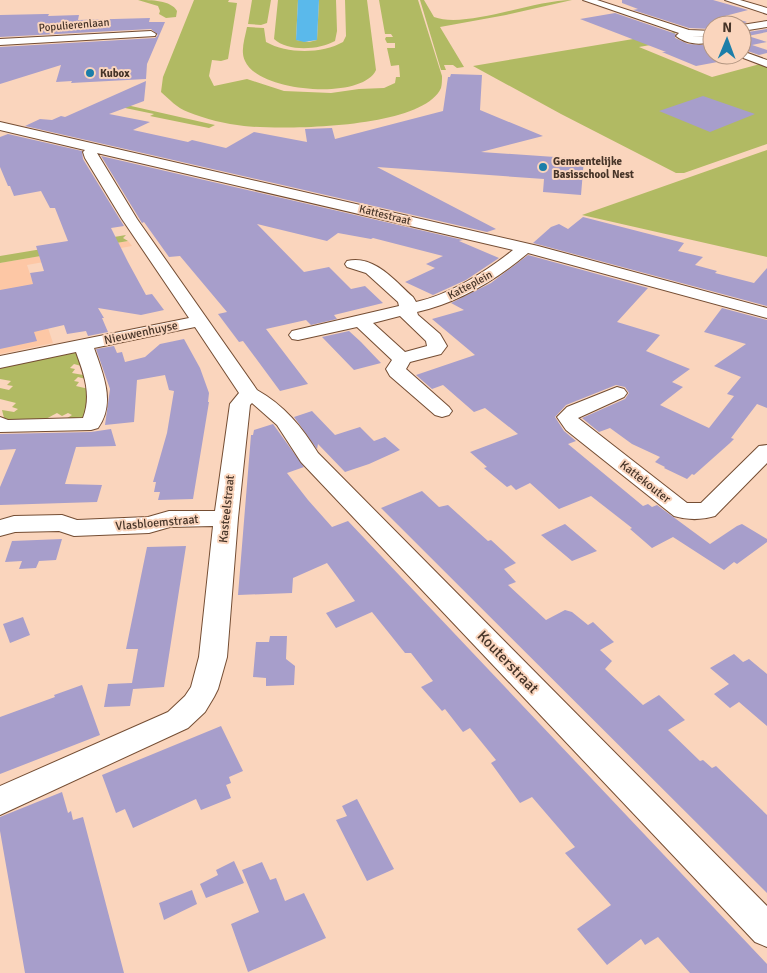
<svg xmlns="http://www.w3.org/2000/svg" width="767" height="973" font-family="Signika,sans-serif">
<rect width="100%" height="100%" fill="#fad5bd"/>
<path fill="#fdc7a5" d="M128,241L132,246L27,265L53,343L0,354V263Z"/>
<path fill="#b1ba63" d="M138,0C151,0 171,0 177,11L176,17L166,18L159,14L160,11L158,6Z
M194,0H229L228,2L237,3L228,59L221,61L212,60L209,76L214,86L247,79L284,91L331,93L359,89L384,88L395,83L396,77H400L399,65L391,66L387,48H395V43H387L385,39L386,37H393L391,34H385L379,0H418L442,76C442,80 442,84 441,88C423,129 283,130 244,126C226,124 205,119 188,112C177,108 169,99 161,92L163,77Z
M252,0H271L267,23L261,25L248,24Z
M278,0H298L296,40L309,42L317,40L319,0H336L337,31L335,41C319,50 288,52 274,39Z
M345,0H367L376,70C362,101 258,92 245,61C240,51 245,38 247,27H248L264,28L266,42C287,54 322,54 343,42L346,36Z
M420,0H424L434,17C466,29 533,0 572,0L506,15L440,27L464,67L457,68L453,65H444L446,70H441Z
M675,32L674,38L679,40L639,47L712,77L760,64L767,66V144L684,173H676L561,114L473,66Z
M109,101L215,125L209,128L150,116L154,114L106,104Z
M767,150V257L582,215Z
M126,235L123,238L128,241L0,263V256Z
M74,352L78,353L85,367L74,364L70,368L75,369L72,373L89,376L90,380L78,377L74,381L79,382L76,386L93,390L85,417L77,422H61L72,415L68,413L62,416L57,413C36,425 27,425 4,418L2,410L14,412L18,409L12,407L16,403L0,399V388L9,390L13,386L7,385L11,381L0,379V367Z"/>
<path fill="#5ab9eb" d="M298,0H319L317,40L304,42L296,40Z"/>
<path fill="#a79ecb" d="M622,0H713L748,10L725,16L747,22L740,25H712V29L689,28L633,10L638,9L622,3Z
M615,13L676,34L675,38L688,44L703,45L712,42V55H735L739,58L696,66L662,52H666L580,19Z
M45,14H49L48,16L79,15L78,20L150,18L149,22H165L147,64L146,79L71,83L72,81L56,82L61,65L0,84V47L155,38L158,35L151,29L0,37V15Z
M767,29V32L748,36L767,42L752,45L767,50V53L759,55L742,49V33Z
M451,74L482,75L480,110L543,136L481,152L584,159L581,195L543,192L544,179L377,167L496,229L487,232L25,126L40,119L52,120L61,116L65,117L146,81L144,101L109,114L150,122L133,130L188,142L192,140L226,148L254,132L307,142L305,129L332,128L335,139L443,111L448,77H450Z
M703,96L755,114L710,132L659,111Z
M8,134L82,151L83,159L124,226L111,228L128,262L146,295L152,294L164,310L141,315L98,308L104,318H102L108,332L88,336L86,331L67,334L64,325L34,332L37,341L0,349V290L33,284L30,273L44,271L36,246L68,241L55,208H50L41,191L14,196L10,186H8L0,167V137Z
M101,156L463,240L459,241L499,258L466,280L433,295L405,282L435,268L426,264L443,256L373,238L371,239L338,233L327,241L257,224L304,272L329,267L351,289L365,286L383,303L334,315L337,319L311,325L306,320L266,329L308,384L280,391L243,341L239,342L218,314L227,312L180,256L169,257L144,222L142,223Z
M583,217L684,243L678,251L703,257L695,265L717,271L715,273L754,283L767,268V306L533,243L551,227L559,224L568,229Z
M528,255L648,288L617,322L660,335L646,351L690,369L672,382L683,387L660,405L709,428L734,396L727,394L741,377L714,366L746,344L704,332L722,308L767,320V408L757,404L731,438L734,439L730,443L694,475L692,474L687,479L664,468L665,467L655,462L660,457L632,444L610,428L599,432L582,418L625,399L629,393L625,387L616,385L566,405L555,417L564,431L576,441L568,444L643,506L648,504L652,507L657,505L710,544L737,526L742,524L767,539V542L737,564L734,562L724,570L673,537L652,548L630,529L632,528L591,496L559,509L530,483L516,490L511,485L507,487L484,468L487,467L470,452L518,434L485,408L474,412L443,385L432,389L416,375L475,355L432,319L464,310L451,303L491,283Z
M349,331L361,342L381,363L354,370L322,337Z
M184,339L200,368L209,393L208,402H209L193,499L158,500L160,492H154L156,482H153L167,433L174,391L169,390L165,375L137,380L134,422L105,425L110,389L96,349L114,346L117,353L122,352L125,362L145,357L160,344Z
M312,411L335,435L360,427L374,441L385,437L400,450L369,464L345,472L318,444L317,449L294,417Z
M273,424L304,467L287,473L308,500L332,527L348,521L767,964V973H690L658,937L645,945L641,939L607,965L577,929L611,905L565,853L575,847L532,797L520,803L491,763L496,760L470,728L463,732L445,709L442,711L421,687L433,681L411,653H405L372,612L336,628L326,613L355,601L327,563L293,578L292,593L238,595L251,435H253L254,430Z
M111,429L116,446L76,447L65,484L102,485L97,502L0,505V487L16,449L0,450V434L91,432Z
M422,491L439,507L448,505L488,541L491,540L516,563L504,569L516,582L508,585L546,620L565,610L572,612L588,625L593,622L614,642L600,650L612,661L605,669L643,705L659,695L685,720L668,730L700,761L703,760L712,768L716,766L767,815V893L381,508Z
M565,524L577,534L597,551L572,561L541,535Z
M62,539L56,560L39,561L36,568L19,569L22,561L5,562L12,541Z
M186,546L164,687L133,689L130,706L104,707L108,684L132,683L138,649H126L147,547Z
M23,617L30,635L10,643L3,624Z
M270,636H287L286,659L295,666L294,685L266,686V678L253,677L256,642H269Z
M734,654L743,662L749,659L767,674V726L739,702L730,708L714,694L729,684L710,668Z
M82,685L100,735L0,774V717L55,697L54,695Z
M221,726L243,771L229,777L231,783L226,785L231,798L201,810L196,799L133,828L125,809L116,813L102,775Z
M62,792L68,813L71,811L73,820L83,817L124,973H25L0,831V817Z
M357,799L394,869L367,881L336,820L347,816L342,806Z
M234,861L244,883L206,898L200,884L218,875L216,870Z
M262,862L270,880L276,878L285,901L304,893L326,938L248,972L231,924L259,912L242,870Z
M192,890L197,904L164,920L159,903Z"/>
<g fill="none" stroke-linecap="round" stroke-linejoin="round">
<g stroke="#744d33" stroke-width="2">
<path id="street" d="M583,0H597L689,30L712,31V37L691,36L706,37L711,40C703,47 684,43 676,36L679,33Z
M725,0H740L767,8V14Z
M767,21V27L742,31V25Z
M151,31L156,34L155,36L0,45V39Z
M742,51L767,60V67L738,56L737,55H742Z
M0,122L538,246L767,308V318L528,253C496,280 458,303 417,312L418,315L440,334L447,346L441,354L410,362L406,369L449,407L452,411L449,415L442,417L435,415L390,376L386,369L392,360L357,327L298,340L292,339L289,335L292,331L399,306L398,302L366,273L347,267L345,264L347,261C374,254 396,282 413,297L416,302C449,295 487,271 513,250L97,153L137,219L257,390C284,405 302,427 318,453L767,906V947L755,942L301,462L277,425L252,403L250,405L238,518L227,657L218,689L214,697L205,712L188,728L0,815V786L168,712L185,696L191,687L199,657L213,526L170,527L149,533L74,536L59,531L15,532L0,536V520L14,516L62,515L77,520L148,517L169,511H215L230,404L239,393L195,327L94,348C103,374 116,403 98,428L91,430L0,432V417L8,420L83,418C92,395 84,374 76,352L0,368V356L189,318L122,219L85,158L83,152L85,150L0,130ZM400,316L426,341L427,346L405,352L373,323Z
M617,387L624,389L627,393L624,397L578,418L687,503H701L759,446L767,445V463L715,516C702,520 687,520 674,516L566,430L557,417L567,407Z"/>
</g>
<use href="#street" fill="#fff" fill-rule="evenodd"/>
</g>
<g fill="#1c7ea9" stroke="#fad5bd" stroke-width="2">
<circle cx="90" cy="73" r="5"/>
<circle cx="543" cy="167" r="5"/>
</g>
<g text-anchor="middle" dominant-baseline="central" stroke-width="4" stroke-linejoin="round" paint-order="stroke">
<g font-size="11" fill="#463428" stroke="#fad5bd">
<text transform="translate(74 25) rotate(-5)">Populierenlaan</text>
<text transform="translate(385 215) rotate(14)">Kattestraat</text>
<text transform="translate(470 285) rotate(-28)">Katteplein</text>
</g>
<g font-size="11" font-weight="bold" fill="#463428" stroke="#fad5bd" text-anchor="start">
<text x="100" y="73">Kubox</text>
<text x="553" y="161">Gemeentelijke<tspan x="553" dy="13">Basisschool Nest</tspan></text>
</g>
<g font-size="12" fill="#463428" stroke="#fad5bd">
<text transform="translate(141 333) rotate(-12)">Nieuwenhuyse</text>
<text transform="translate(645 482) rotate(38)">Kattekouter</text>
<text transform="translate(227 509) rotate(-84)">Kasteelstraat</text>
<text transform="translate(157 523) rotate(-5)">Vlasbloemstraat</text>
</g>
<g font-size="15" fill="#463428" stroke="#fad5bd">
<text transform="translate(508 662) rotate(46)">Kouterstraat</text>
</g>
</g>
<g transform="translate(727 40) rotate(1)"><circle r="24" fill="#fad5bd" stroke="#b29581"/>
<path d="M0-4L9 19L0 12L-9 19Z" fill="#1c7ea9"/>
<text y="-8" font-size="14" font-weight="bold" text-anchor="middle" fill="#463428">N</text>
</g>
</svg>
